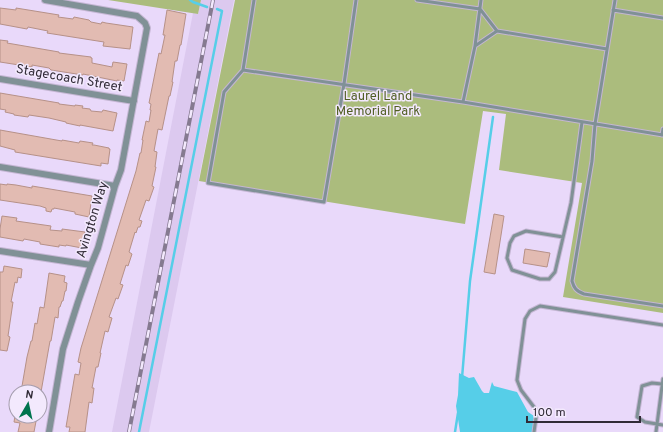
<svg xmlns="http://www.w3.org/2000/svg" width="663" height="432" font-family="Overpass,sans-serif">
<rect width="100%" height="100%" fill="#e9d9fa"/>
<path fill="#dcc9ef" d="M201,0H234L149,432H112L193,13L198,14Z"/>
<path fill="#abbc7d" d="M108,0H201L198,14Z
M235,0H663V313L563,297L582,183L499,170L506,114L483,111L465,224L199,181Z"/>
<path fill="#56cee8" d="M459,373L469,378L474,377L482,391L484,393H489L492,382L494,386L517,392L528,412L534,416L533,432H460L456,406L458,395Z"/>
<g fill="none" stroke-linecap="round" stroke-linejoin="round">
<path stroke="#56cee8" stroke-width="2.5" d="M190,0L193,2L207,7
M462,378L470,281L493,117
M139,432L222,11L217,9
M455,432L458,413"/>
</g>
<path fill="#e2bbb2" stroke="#b69188" d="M0,8L16,10V8L59,15L58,17L73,19L74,17L89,20L91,22L101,24L102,22L106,23L133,27L130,49L103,46L104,42L47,33L48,31L28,27L27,29L0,24Z
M167,10L186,14L181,45H180L177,61H175L172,82H173L170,96H169L162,130L158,129L154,151L157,152L155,167H156L152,186L154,187L149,201L146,200L139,220L142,221L140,227H138L136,233L135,232L129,252L132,254L128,266L126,265L120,284L123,285L118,299L116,298L109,317L112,318L108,332L105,331L100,353H101L98,367H96L92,388H94L92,403L89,402L85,432H69L70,427H66L75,374L79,375L81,363L78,362L81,348L136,171L140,153H141L143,140H142L146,121L149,122L151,110H150L151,104L149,103L159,53L161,54L165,35H163Z
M0,40L8,41L7,43L59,52V53L91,57V58H92V63L112,67L113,62L127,64L124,81L117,80V81L83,74V75L51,70L49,68L32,65V67L0,62Z
M0,93L59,103V104L75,106V105L83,106L82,108L90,109L91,111L102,112L103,110L117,113L113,131L80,125V126L66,123V122L49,118L29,115L28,117L14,115V114L5,112L6,110L0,109Z
M0,130L62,141V140L79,143L80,141L93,143L92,145H94L109,148V149H110L108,164L101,163V166L15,152V150L0,146Z
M0,184L7,185V184L16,185L32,188V186L92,196L89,217L75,214V212L54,208V209H52L51,212L46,211V208L40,206L0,200Z
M494,214L504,216L495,274L484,272Z
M2,216L17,218L16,221L51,226L50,230L62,231V229L85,232L84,237H87L86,245H83L82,248L66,245V246L59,245V247L40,244V242L24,239L23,241L0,237V229Z
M525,249L550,253L547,267L523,263Z
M4,266L22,269L21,278L18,277L17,283L15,282L11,302H13L8,336L10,337L7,351L0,350V272H3Z
M49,273L65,276L64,282L67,283L66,291H65L63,301H62L60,307H59L58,318L55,317L51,341H50L41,392H21L27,357L31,341H32L35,323L37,324L40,307L44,308Z
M15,416H37L34,432H18L20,423L14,422Z"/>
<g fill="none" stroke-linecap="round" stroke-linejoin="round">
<g stroke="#c4b6d3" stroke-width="5">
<path id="lane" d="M254,0L243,70L224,92L208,183L324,202L344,84L356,0
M417,0L480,9L497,31
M615,0L595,124L592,161L572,281C574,288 576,291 584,294L663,306
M613,10L663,18
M475,46L481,0
M243,70L463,102L663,135
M463,102L475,46L497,31L607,49
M662,135L663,129
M563,237L526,231L514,236L510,243L507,258L512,270L540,279H549L555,272L571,203L582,122
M662,384L652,383L642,386L637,417L645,422L663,425
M534,432L537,411L521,390L517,380L525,319L530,311L540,306L663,325
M656,432L663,379"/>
</g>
<g stroke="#c4b6d3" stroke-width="8">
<path id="street" d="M45,0L137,16L145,23L147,28L121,170L115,186L98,248L91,265L78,302L63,349L49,432
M0,79L134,101
M0,167L115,186
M0,251L91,265"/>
</g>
<use href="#lane" stroke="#809196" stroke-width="3"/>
<use href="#street" stroke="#809196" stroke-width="6"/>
<g stroke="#857a90" stroke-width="4">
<path id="rail" d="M129,432L213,0"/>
</g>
<use href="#rail" stroke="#f3e9fd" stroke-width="2.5" stroke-dasharray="8" stroke-linecap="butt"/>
</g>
<g text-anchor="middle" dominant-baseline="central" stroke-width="3" stroke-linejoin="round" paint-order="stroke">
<g font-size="13" fill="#312b37" stroke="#f3e9fd">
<text transform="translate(69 79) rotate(10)">Stagecoach Street</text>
<text transform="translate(93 220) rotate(-73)">Avington Way</text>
</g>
<g font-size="13" fill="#505e23" stroke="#f3e9fd">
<text x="378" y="97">Laurel Land<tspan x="378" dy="15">Memorial Park</tspan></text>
</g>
</g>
<g transform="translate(28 404) rotate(9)"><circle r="19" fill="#f3e9fd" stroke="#a59dae"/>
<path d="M0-3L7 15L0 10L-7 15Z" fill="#00744e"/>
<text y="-6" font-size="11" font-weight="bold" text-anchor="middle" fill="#312b37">N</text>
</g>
<path d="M527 416v6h113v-6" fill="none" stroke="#312b37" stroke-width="2"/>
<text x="533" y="416" font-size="12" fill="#312b37" stroke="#f3e9fd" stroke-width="3" paint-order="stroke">100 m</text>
</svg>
